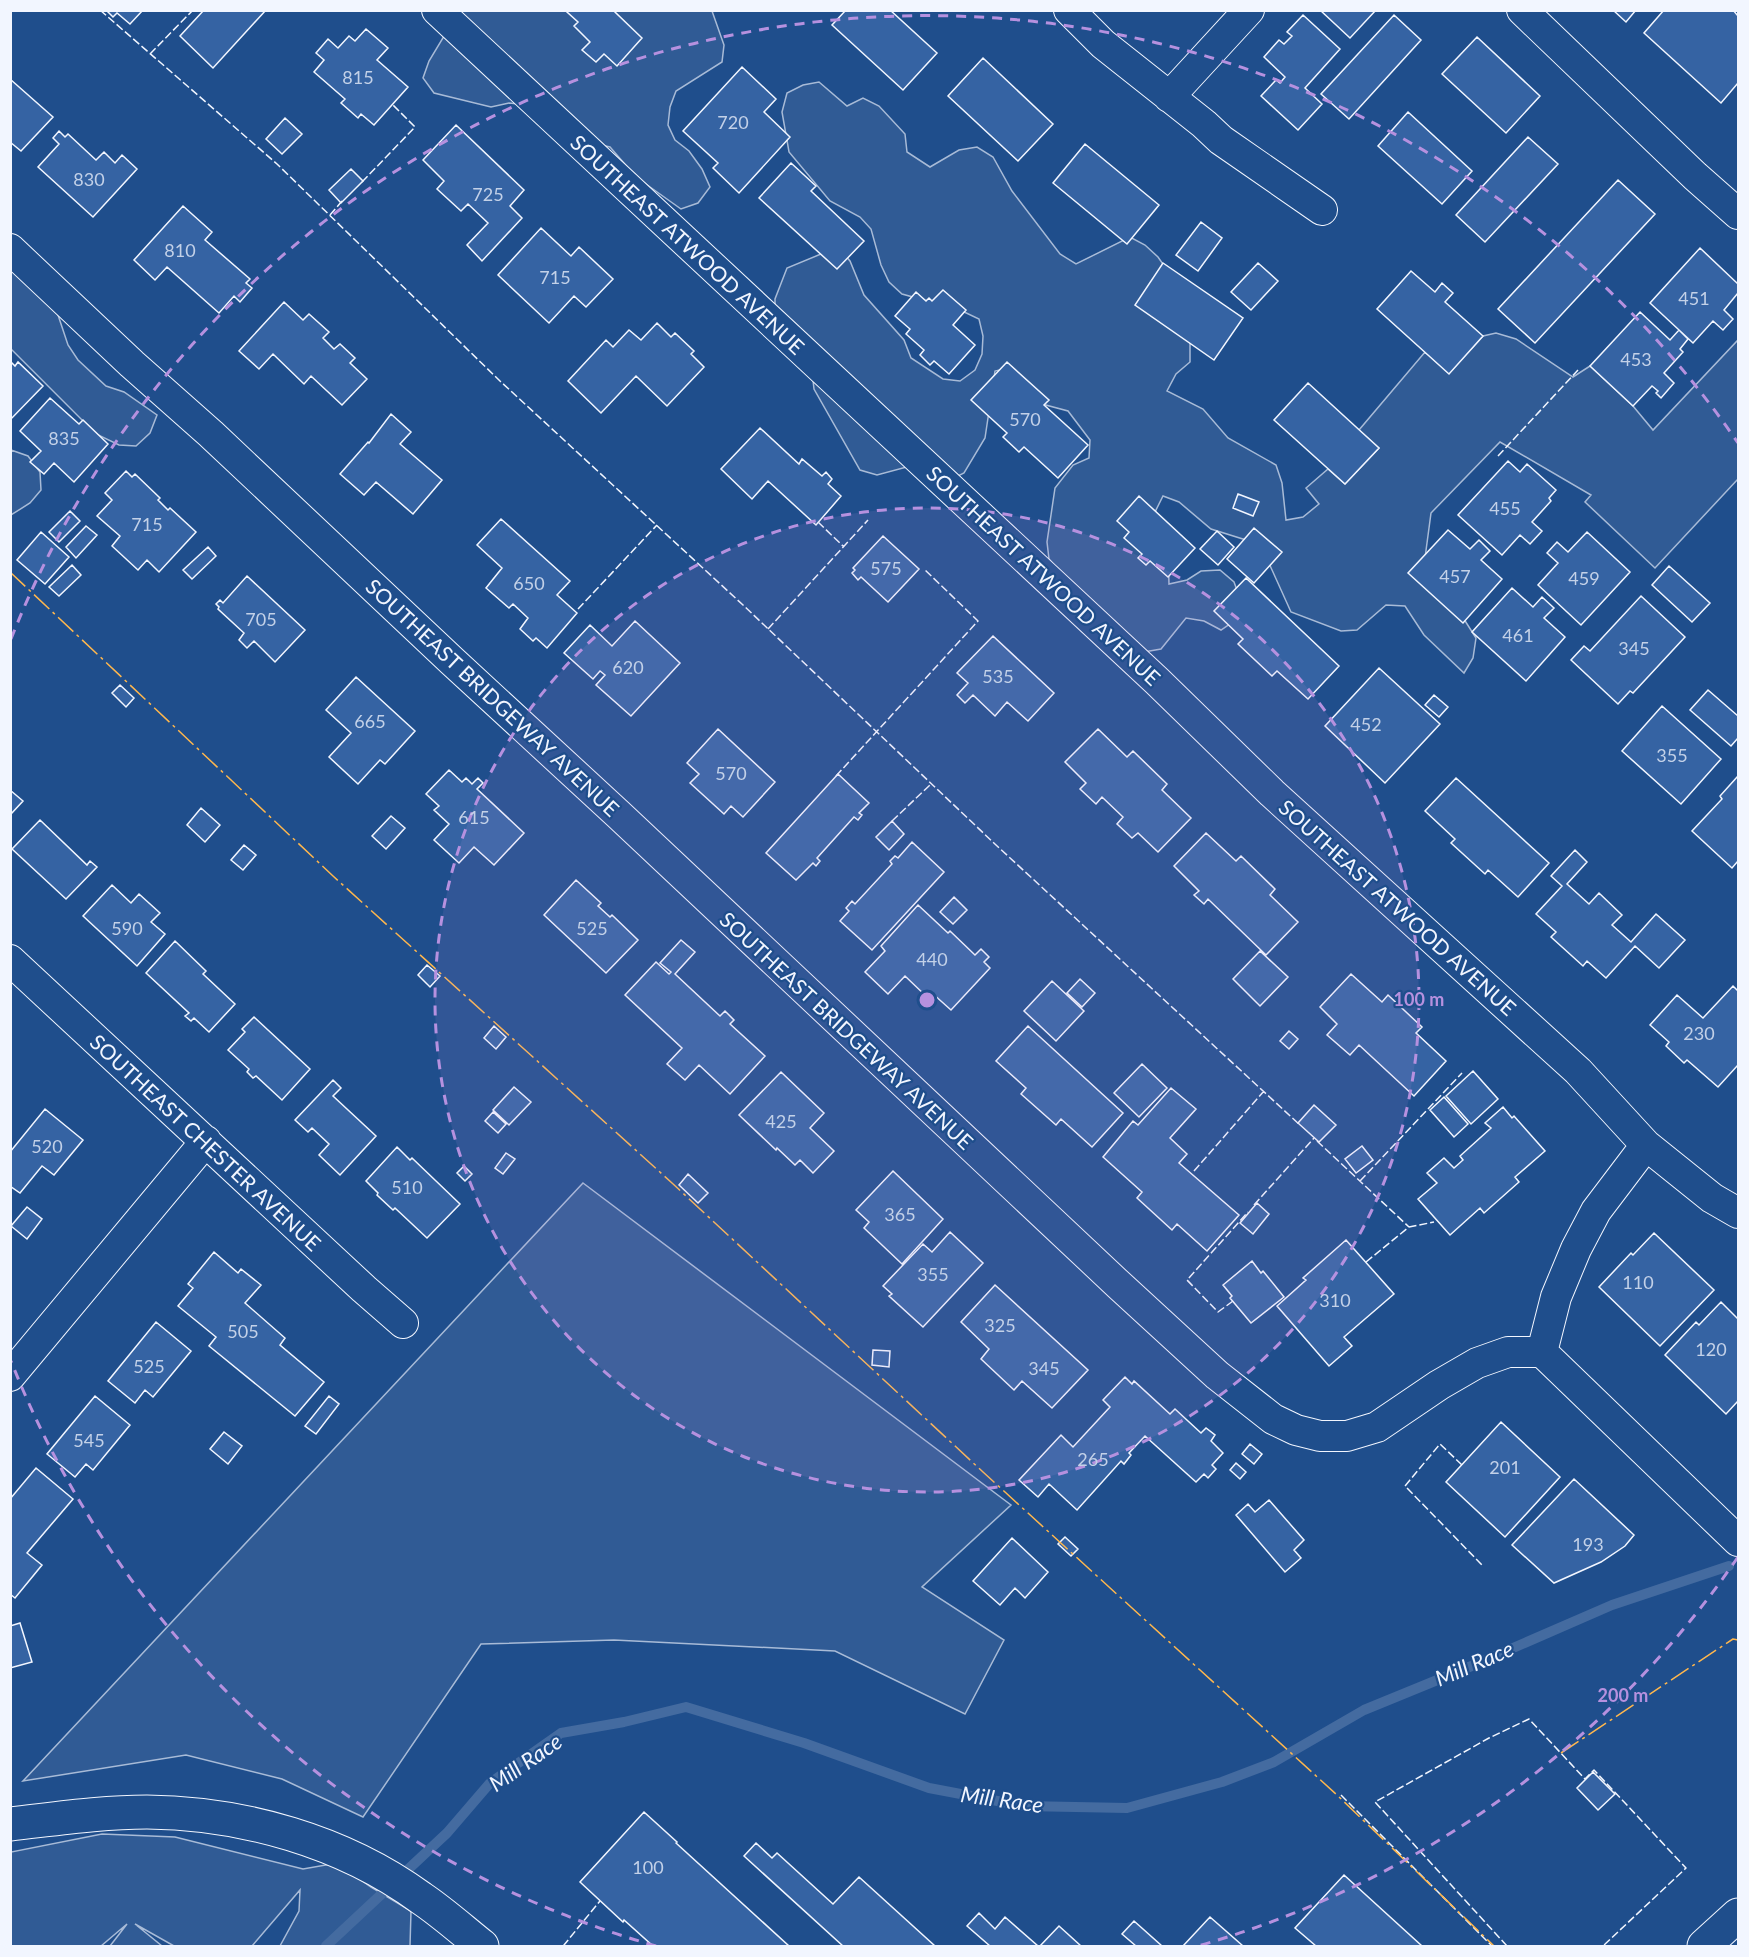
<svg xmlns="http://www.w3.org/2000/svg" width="1749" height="1957" font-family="Lato,sans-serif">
<rect width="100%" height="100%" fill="#1f4e8c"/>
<path fill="#305b95" stroke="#a8bbd7" stroke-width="1.5" d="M457,11H712L724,45L722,62L676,91L670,107L668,125L675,140L689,151L702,169L710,187L698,203L681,209L636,177L610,147L572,139L528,105L509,103L491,107L434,93L423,78L429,61L458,13Z
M819,82L847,106L863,98L879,106L905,134L907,152L930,167L959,150L977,147L993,157L1012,191L1060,254L1076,264L1130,237L1145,245L1158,257L1179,287L1190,343V362L1176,374L1167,391L1203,409L1228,438L1276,465L1282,483L1286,520L1303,517L1319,504L1306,488L1328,469L1345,484L1379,448L1359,430L1425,352L1449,373L1483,336L1496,333L1516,339L1573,377L1590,366L1633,406L1653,430L1738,340V479L1655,568L1585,502L1591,495L1500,442L1431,513L1425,558L1476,638L1473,658L1464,673L1424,635L1405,606L1386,605L1357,630L1341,631L1291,612L1263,550L1246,540L1211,529L1179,502L1163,496L1154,514L1168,547L1169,584L1187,580L1201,571L1220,570L1234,582L1241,601L1237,619L1221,630L1204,621L1186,618L1161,649L1144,652L1075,590L1049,559L1047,542L1055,488L1073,465L1089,458L1090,440L1068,411L1042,404L1012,367L995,371L985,438L964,473L948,481L914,465L877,475L860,470L814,389L810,354L775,317V299L787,268L838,247L850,261L864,295L904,340L911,358L943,379L960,381L975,370L982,354L983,336L979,319L960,310L902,294L889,282L881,265L871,229L860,217L830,201L789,152L782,112L787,93L803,85Z
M10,266L56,309L68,345L78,360L106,386L124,392L157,415L150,433L136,446L119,445L96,434L11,349Z
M11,450L28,456L40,472L41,490L30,503L11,515Z
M583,1183L1011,1505L922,1587L1004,1640L965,1714L835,1651L614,1640L481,1644L363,1817L282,1779L186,1755L23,1781Z
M102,1834L175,1837L303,1869L337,1863L371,1887L411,1911L410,1946H280L299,1911L300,1890L252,1946H174L135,1924L162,1946H110L127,1924L101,1946H11V1852Z"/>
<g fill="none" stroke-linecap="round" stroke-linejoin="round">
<path stroke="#446ba0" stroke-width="10" d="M326,1946L447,1833L490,1783L561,1733L624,1722L686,1707L804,1743L929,1788L1024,1806L1127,1808L1222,1782L1274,1762L1364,1710L1474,1665L1612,1605L1729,1566"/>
</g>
<path fill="#3563a3" stroke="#f2f6ff" stroke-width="1.5" d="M106,10H143L130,24L117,13L113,17Z
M204,10H266L213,68L180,36Z
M568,10H616L615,12L642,38L617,66L604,54L596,62L582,50L590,42L574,26L578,22L567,12Z
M846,10H890L937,53L903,90L832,25Z
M1320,10H1376L1350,38Z
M1613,10H1636L1626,22Z
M1664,10H1733L1738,16V83L1721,103L1644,33Z
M1303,15L1340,49L1305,88L1322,104L1298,130L1261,96L1276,80L1280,83L1285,77L1264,57L1279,40L1284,44L1292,36L1287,32Z
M1394,15L1421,40L1349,119L1321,94Z
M366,29L388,48L377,60L408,87L374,125L361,114L358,118L341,103L345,99L314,72L324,60L316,53L328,39L338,48L349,36L355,41Z
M1477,37L1540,96L1506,133L1442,74Z
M983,58L1053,124L1018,161L948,96Z
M742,67L776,99L764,112L790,137L739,193L713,168L718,163L683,131Z
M10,79L53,117L21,151L10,142Z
M1408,112L1472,171L1442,204L1378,146Z
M285,118L302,134L282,154L266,139Z
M456,125L524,190L510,206L522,218L482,261L467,245L488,223L468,204L461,211L437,189L444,181L423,160Z
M59,131L65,137L68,134L96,160L104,152L115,163L122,155L137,169L93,217L38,167L59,144L53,138Z
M1528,137L1558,164L1485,242L1456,215Z
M1085,144L1159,205L1127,244L1053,183Z
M791,163L816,186L811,191L864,241L837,269L759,198Z
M351,169L363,181L341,203L329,190Z
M1618,180L1655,214L1535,343L1498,309Z
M183,206L212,232L205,240L250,279L246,283L252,288L240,302L234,296L219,313L167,267L155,280L134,260Z
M1201,222L1222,238L1198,271L1176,255Z
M541,228L571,256L579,247L613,279L586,307L574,296L549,323L498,275Z
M1700,248L1738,284V293L1724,310L1733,319L1723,330L1713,321L1693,343L1650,303Z
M1163,263L1243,318L1214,360L1135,305Z
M1258,263L1278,281L1251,310L1231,292Z
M1411,271L1435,292L1442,283L1453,293L1445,302L1483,336L1449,374L1377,309Z
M943,290L966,310L953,325L975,345L949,374L934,361L930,365L920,355L924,350L906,334L910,329L895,316L916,292L926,301L929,298L932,301Z
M284,302L303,320L309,314L329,332L323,338L334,349L340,344L355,358L350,363L367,379L342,405L311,376L304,384L273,354L259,369L239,351Z
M1640,312L1670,340L1679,330L1688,339L1680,349L1683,352L1664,373L1674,383L1661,398L1656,393L1658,391L1652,386L1633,406L1590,366Z
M657,323L671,337L675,333L694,351L691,354L704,367L667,406L636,376L601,413L568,381L606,340L613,347L629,330L641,340Z
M10,361L15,366L18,362L43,386L10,420Z
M1007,362L1049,400L1044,405L1088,445L1058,478L1024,447L1019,452L1003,437L1007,433L971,400Z
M1308,383L1379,448L1345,484L1274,420Z
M50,398L79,424L83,420L108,444L74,482L54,463L44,474L30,462L41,451L20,431Z
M391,414L411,432L400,444L442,480L413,514L376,482L364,495L340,474L368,442L369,443Z
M760,428L799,464L802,459L822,476L826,472L832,479L828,484L841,496L816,525L768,481L752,499L721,469Z
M1508,461L1520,472L1527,464L1556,490L1549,498L1551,501L1532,522L1542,531L1530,544L1520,535L1502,555L1458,515Z
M126,471L132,477L135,474L160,498L158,500L168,510L170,508L196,532L159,572L147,560L138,570L112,546L120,536L97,516L112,500L105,493Z
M1238,494L1259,502L1253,516L1233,508Z
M1139,496L1195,548L1168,577L1150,561L1146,565L1138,558L1142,554L1124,538L1129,532L1117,521Z
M70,511L80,521L59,542L49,532Z
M501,519L570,581L557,595L577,613L547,648L536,638L533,641L520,629L528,618L513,604L509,608L486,588L502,568L477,545Z
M86,526L97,535L76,558L66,547Z
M1254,528L1282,552L1254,583L1227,559Z
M1448,530L1470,549L1479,540L1490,551L1481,560L1502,579L1463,623L1408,573Z
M1217,531L1234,547L1218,565L1200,549Z
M41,532L69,557L45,584L17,560Z
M1587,532L1630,572L1581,625L1538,585L1558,563L1547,553L1557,542L1568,552Z
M883,536L919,569L888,602L861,577L858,580L852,573L855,570L853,568Z
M208,547L216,556L192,579L183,570Z
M72,565L81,575L59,596L49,587Z
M1669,566L1710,603L1692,622L1652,585Z
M247,576L305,630L275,662L254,641L247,648L239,640L244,633L218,609L219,607L216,604L220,600L223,603Z
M1246,578L1339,666L1308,699L1277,671L1272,676L1238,644L1243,639L1214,611Z
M1512,588L1533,607L1542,597L1554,608L1544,618L1565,637L1526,681L1472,632Z
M1641,596L1685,637L1633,693L1630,691L1618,704L1571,660L1584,646L1590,651Z
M635,621L680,663L631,716L596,685L605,675L600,671L593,679L564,653L590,625L612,646Z
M993,636L1054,693L1028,721L1007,702L995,716L973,695L965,703L957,695L968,683L957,673Z
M1379,668L1440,724L1385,783L1325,726Z
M356,677L415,731L385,764L380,760L358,784L329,757L351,733L326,710Z
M120,685L134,698L126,707L112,693Z
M1708,690L1738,716V738L1731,746L1690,710Z
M1434,695L1448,707L1439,717L1425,705Z
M1662,706L1721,759L1681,804L1622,751Z
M718,729L775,782L743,817L731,806L724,814L690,783L699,774L687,763Z
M1098,729L1127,757L1133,751L1167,784L1162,790L1191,818L1158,852L1138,833L1132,838L1117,824L1123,817L1102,797L1096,804L1080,789L1086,783L1065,762Z
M449,770L462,782L466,778L472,784L478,778L483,783L477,789L524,833L494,865L474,847L459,863L434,840L449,824L434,810L439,806L426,794Z
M838,774L869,803L859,813L862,815L858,820L854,817L817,858L820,861L816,866L813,863L796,880L766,853Z
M1738,776V861L1732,868L1692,831L1722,799L1720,796Z
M1456,778L1549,863L1518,897L1488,870L1485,874L1451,843L1455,839L1425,811Z
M10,790L23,801L10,815Z
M201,808L220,825L205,842L187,825Z
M391,816L405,828L386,849L372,836Z
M40,820L87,865L90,861L97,867L66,899L12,849Z
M892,821L904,834L889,850L876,837Z
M1206,833L1236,861L1241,856L1275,889L1270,895L1298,922L1266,955L1208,899L1204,904L1194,895L1199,891L1174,866Z
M912,842L944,872L872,950L840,921L849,911L846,908L852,901L855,904L892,864L890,861L895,856L898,858Z
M244,845L256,855L243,870L231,860Z
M1575,850L1587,862L1567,884L1589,904L1599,893L1622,915L1612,925L1631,942L1656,914L1685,940L1659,968L1635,946L1606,978L1587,961L1583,966L1551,937L1556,932L1536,914L1562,886L1551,876Z
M576,880L601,903L598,906L610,917L612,915L638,940L606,973L544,915Z
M112,885L131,903L139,894L160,913L151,922L165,934L137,966L83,916Z
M954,897L967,910L953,924L940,912Z
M918,905L948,933L950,931L975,955L981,949L989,957L984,962L990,968L951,1010L932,993L928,998L905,976L888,994L865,972L885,951L881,946Z
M681,940L695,952L675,974L720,1016L725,1011L734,1020L730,1024L765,1056L730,1094L699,1065L685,1080L667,1064L682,1048L625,995L656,962L669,974L671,972L660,963Z
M175,941L206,971L203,974L235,1004L209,1032L194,1018L191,1021L185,1016L189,1013L146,973Z
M1260,951L1288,977L1260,1006L1233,979Z
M427,965L440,976L430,987L418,975Z
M1351,974L1382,1002L1388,995L1422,1027L1416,1033L1446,1061L1414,1096L1359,1045L1350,1055L1327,1035L1337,1024L1320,1007Z
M1080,979L1095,993L1082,1007L1067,993Z
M1052,981L1084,1011L1056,1041L1024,1011Z
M1733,986L1738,991V1065L1718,1087L1687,1060L1684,1063L1666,1046L1669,1042L1650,1025L1677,995L1703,1018Z
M254,1017L310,1069L282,1100L256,1076L253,1078L247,1072L249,1069L228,1050L245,1032L242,1029Z
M494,1026L506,1037L496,1049L484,1038Z
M1028,1026L1123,1113L1092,1147L1061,1119L1056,1125L1021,1094L1026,1088L996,1061Z
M1289,1031L1298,1039L1289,1049L1280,1041Z
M1142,1064L1167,1088L1139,1117L1114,1093Z
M1473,1071L1498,1099L1471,1124L1446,1096Z
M781,1072L824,1113L810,1128L834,1151L813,1173L800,1160L795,1165L777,1148L776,1150L739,1115Z
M333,1080L341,1088L333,1096L376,1136L340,1175L319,1155L329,1144L312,1128L308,1132L295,1120Z
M514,1087L531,1102L509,1125L493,1110Z
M1171,1088L1196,1109L1170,1138L1187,1154L1179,1163L1239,1215L1207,1251L1177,1224L1172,1230L1137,1198L1142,1192L1103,1157L1133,1121L1138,1125Z
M1444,1097L1468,1124L1454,1137L1430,1110Z
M1314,1105L1336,1125L1319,1142L1298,1123Z
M1503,1107L1512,1118L1514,1116L1545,1151L1515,1177L1519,1182L1484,1213L1480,1208L1450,1235L1418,1199L1437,1183L1427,1173L1444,1158L1454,1168L1463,1160L1460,1156L1491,1128L1485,1123Z
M45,1109L83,1140L54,1175L42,1166L20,1193L10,1186V1152Z
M493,1112L506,1124L498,1133L485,1121Z
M1362,1146L1373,1160L1356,1173L1345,1159Z
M397,1147L410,1160L412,1158L460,1204L427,1238L395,1208L393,1210L377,1195L378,1193L366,1181Z
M506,1153L515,1159L503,1174L495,1168Z
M464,1166L472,1174L465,1181L457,1173Z
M893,1171L943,1219L902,1264L864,1228L869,1222L856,1210Z
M688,1174L708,1193L698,1203L679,1185Z
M1257,1203L1269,1214L1253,1234L1240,1223Z
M27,1207L42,1219L27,1239L11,1226Z
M950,1232L983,1263L923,1327L889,1296L892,1294L883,1286L923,1244L932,1252Z
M1654,1233L1714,1290L1660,1346L1599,1287L1631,1253L1633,1255Z
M1346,1240L1394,1294L1344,1337L1352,1346L1329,1366L1277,1306L1306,1280L1303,1278Z
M214,1252L238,1273L241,1269L261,1285L245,1303L285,1338L280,1345L324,1382L295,1416L209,1346L216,1337L178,1306L193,1288L188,1284Z
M1252,1261L1261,1273L1263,1271L1284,1297L1251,1323L1230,1298L1232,1296L1223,1285Z
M995,1285L1088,1370L1052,1408L1022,1381L1014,1390L981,1359L989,1349L961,1322Z
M1721,1302L1738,1319V1401L1726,1414L1665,1355L1696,1322L1699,1325Z
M156,1322L191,1351L153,1397L145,1390L135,1403L108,1381Z
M873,1350L890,1351L889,1367L872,1365Z
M1125,1377L1132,1384L1134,1381L1170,1414L1175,1409L1201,1433L1206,1428L1215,1435L1211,1441L1223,1453L1212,1465L1216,1469L1208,1478L1204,1474L1196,1482L1145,1436L1129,1453L1131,1455L1124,1464L1121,1461L1077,1510L1049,1484L1038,1497L1019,1480L1061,1435L1073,1447L1110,1407L1103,1400Z
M95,1396L130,1425L93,1470L86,1464L75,1477L47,1454Z
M329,1396L339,1404L316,1434L305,1426Z
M1501,1422L1560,1477L1505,1537L1446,1482Z
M224,1432L242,1446L228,1464L210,1449Z
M1250,1444L1262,1454L1254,1464L1242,1454Z
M1236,1463L1246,1472L1240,1479L1230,1470Z
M36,1468L73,1499L27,1553L42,1565L15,1598L10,1594V1499Z
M1574,1479L1634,1535L1625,1546L1601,1562L1554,1583L1512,1545Z
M1269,1500L1304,1540L1294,1550L1301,1558L1285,1572L1236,1515L1248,1504L1255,1512Z
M1065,1537L1078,1549L1071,1556L1058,1544Z
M1012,1538L1048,1572L1025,1598L1015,1588L1000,1605L973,1581Z
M20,1623L32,1662L10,1668V1626Z
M1593,1772L1615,1794L1598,1810L1577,1788Z
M644,1812L677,1842L676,1843L789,1946H653L624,1920L623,1922L580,1882Z
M756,1843L772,1858L777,1853L833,1904L859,1877L935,1946H843L744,1856Z
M1344,1875L1422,1946H1316L1295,1928Z
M979,1913L995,1929L1005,1917L1038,1946H990L967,1926Z
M1210,1917L1243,1946H1183Z
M1134,1921L1162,1946H1136L1122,1934Z
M1059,1926L1081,1946H1040Z"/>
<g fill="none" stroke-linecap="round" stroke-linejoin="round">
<g stroke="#f2f6ff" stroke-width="32">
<path id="street" d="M437,10L1157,681L1272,793L1578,1071L1646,1145L1712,1198L1738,1213
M1069,10L1103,44L1204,124L1221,140L1322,210
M1522,10L1695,176L1738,214
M1169,97L1249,10
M10,249L132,364L211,434L452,661L618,814L1119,1285L1217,1375L1273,1419L1296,1430L1320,1436H1347L1377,1427L1439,1385L1477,1363L1508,1352H1542L1738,1541
M10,960L364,1289L403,1323
M1542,1352L1556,1297L1576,1249L1596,1211L1646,1145
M10,1376L206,1141"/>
</g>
<g stroke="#f2f6ff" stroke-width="35">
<path id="secondary" d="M10,1824C55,1819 101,1812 147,1812C243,1813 343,1841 421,1898C442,1912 462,1930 482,1946"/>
</g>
<g stroke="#f2f6ff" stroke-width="35">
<path id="highway" d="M1704,1946L1738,1915"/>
</g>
<use href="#street" stroke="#1f4e8c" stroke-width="30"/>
<use href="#secondary" stroke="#1f4e8c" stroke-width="33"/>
<use href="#highway" stroke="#1f4e8c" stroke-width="33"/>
<path stroke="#f2f6ff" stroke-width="1.5" stroke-dasharray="8 3" stroke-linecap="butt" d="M100,10L277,164L500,381L743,605L996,845L1300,1125
M150,54L193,10
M362,182L415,127L392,104
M330,215L342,201
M1498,456L1578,370
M818,522L844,547
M578,609L657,525
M768,629L868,520
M836,776L978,621L924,569
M892,821L931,784
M1317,1141L1409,1227
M1194,1171L1264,1091
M1360,1181L1462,1073
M1254,1205L1314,1138
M1366,1262L1409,1227L1434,1222
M1233,1301L1218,1312L1187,1280L1248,1212
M1462,1465L1440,1444L1405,1486L1482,1565
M1341,1795L1492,1946
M565,1946L564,1945L600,1901
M1507,1946L1375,1802L1489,1738L1529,1719L1585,1779L1594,1770L1686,1868L1603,1946"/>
<path stroke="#ffb74d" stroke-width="1.5" stroke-dasharray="21 4.5 3 4.5" stroke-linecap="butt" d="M10,572L333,876L672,1183L983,1472L1337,1795L1494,1946
M1561,1753L1733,1639L1738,1640"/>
</g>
<circle cx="927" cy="1000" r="492" fill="#b691df" fill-opacity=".12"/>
<g fill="none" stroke="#b691df" stroke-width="3" stroke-dasharray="10 8">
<circle cx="927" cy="1000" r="492"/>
<path d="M1738 1557A984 984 0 0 1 1198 1946M656 1946A984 984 0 0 1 11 1361M11 639A984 984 0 0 1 1738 443"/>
</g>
<g text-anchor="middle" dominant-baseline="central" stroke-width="4.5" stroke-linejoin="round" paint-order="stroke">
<g font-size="18" fill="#c3d1e8">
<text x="358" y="77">815</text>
<text x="733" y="122">720</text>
<text x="89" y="179">830</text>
<text x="488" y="194">725</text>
<text x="180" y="250">810</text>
<text x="555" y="277">715</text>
<text x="1694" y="298">451</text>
<text x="1636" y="359">453</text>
<text x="1025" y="419">570</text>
<text x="64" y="438">835</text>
<text x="1505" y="508">455</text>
<text x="147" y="524">715</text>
<text x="886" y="568">575</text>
<text x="1455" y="576">457</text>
<text x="1584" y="578">459</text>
<text x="529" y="583">650</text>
<text x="261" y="619">705</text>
<text x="1518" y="635">461</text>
<text x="1634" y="648">345</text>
<text x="628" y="667">620</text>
<text x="998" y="676">535</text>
<text x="370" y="721">665</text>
<text x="1366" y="724">452</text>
<text x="1672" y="755">355</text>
<text x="731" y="773">570</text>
<text x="474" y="817">615</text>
<text x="127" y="928">590</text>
<text x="592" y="928">525</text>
<text x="932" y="959">440</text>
<text x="1699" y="1033">230</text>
<text x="781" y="1121">425</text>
<text x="47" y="1146">520</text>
<text x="407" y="1187">510</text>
<text x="900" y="1214">365</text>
<text x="933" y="1274">355</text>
<text x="1638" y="1282">110</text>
<text x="1335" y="1300">310</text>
<text x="1000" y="1325">325</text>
<text x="243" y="1331">505</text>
<text x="1711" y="1349">120</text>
<text x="149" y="1366">525</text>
<text x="1044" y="1368">345</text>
<text x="89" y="1440">545</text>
<text x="1093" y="1459">265</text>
<text x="1505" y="1467">201</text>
<text x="1588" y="1544">193</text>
<text x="648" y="1867">100</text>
</g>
<g font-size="21" fill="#f2f6ff" stroke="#1f4e8c">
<text transform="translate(688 244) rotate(43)">SOUTHEAST ATWOOD AVENUE</text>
<text transform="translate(1044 575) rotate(43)">SOUTHEAST ATWOOD AVENUE</text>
<text transform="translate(493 697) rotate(43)">SOUTHEAST BRIDGEWAY AVENUE</text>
<text transform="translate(1398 907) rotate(42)">SOUTHEAST ATWOOD AVENUE</text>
<text transform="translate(847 1030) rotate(43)">SOUTHEAST BRIDGEWAY AVENUE</text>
<text transform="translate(206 1142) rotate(43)">SOUTHEAST CHESTER AVENUE</text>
</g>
<g font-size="22" font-style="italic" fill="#f2f6ff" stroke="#1f4e8c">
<text transform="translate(1474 1663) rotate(-23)">Mill Race</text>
<text transform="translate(525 1762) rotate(-35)">Mill Race</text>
<text transform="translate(1002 1799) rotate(8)">Mill Race</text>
</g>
</g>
<circle cx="927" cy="1000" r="9" fill="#b691df" stroke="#1f4e8c" stroke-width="3"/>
<g font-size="18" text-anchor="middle" font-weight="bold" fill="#b691df" stroke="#1f4e8c" stroke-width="4.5" stroke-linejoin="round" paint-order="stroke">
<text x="1419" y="1006">100 m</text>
<text x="1623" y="1702">200 m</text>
</g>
<rect width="1749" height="1957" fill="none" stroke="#f2f6ff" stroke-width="24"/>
</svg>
